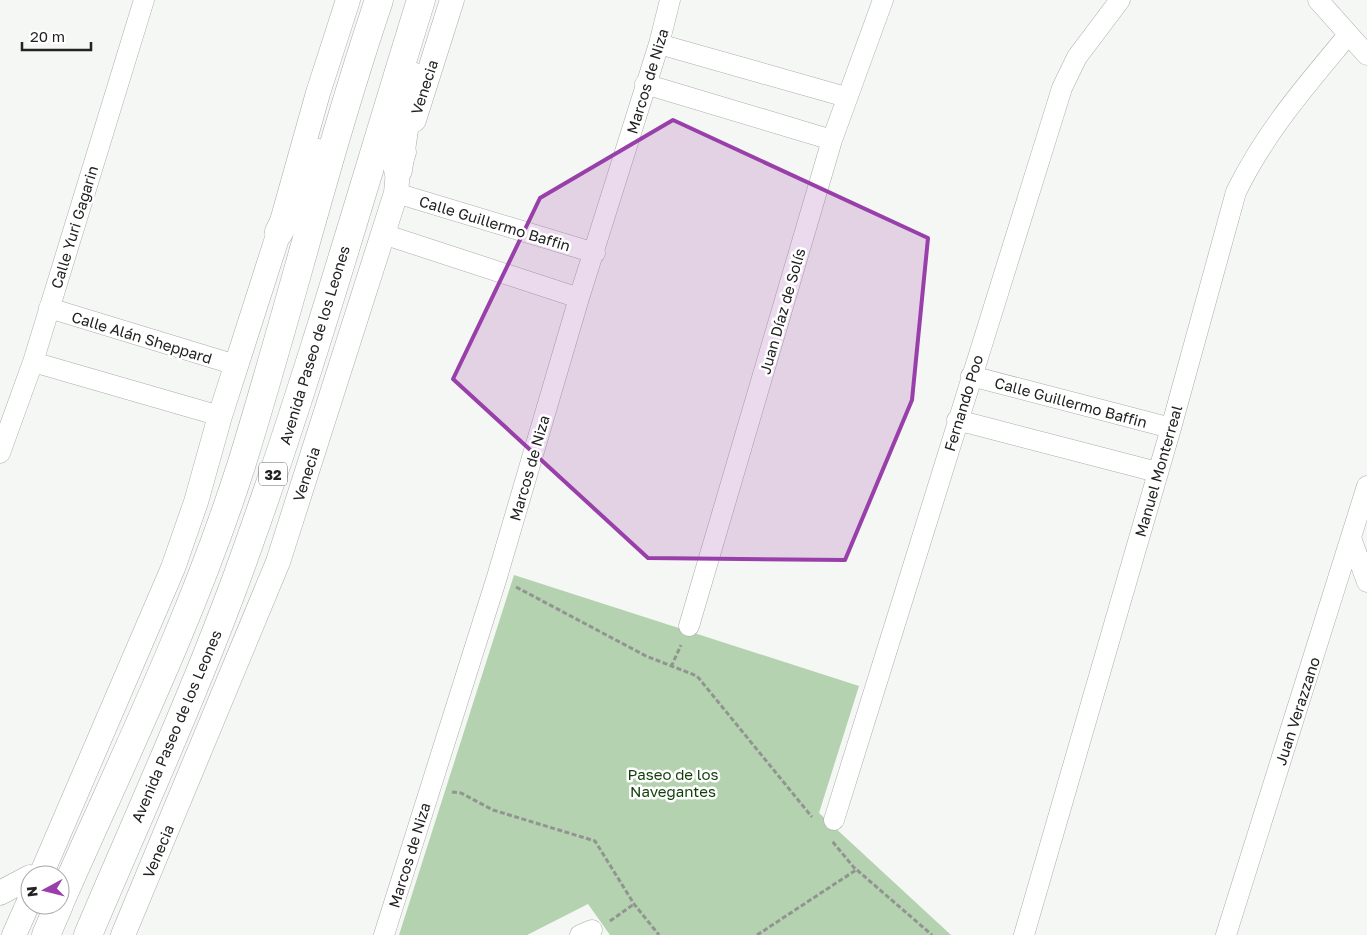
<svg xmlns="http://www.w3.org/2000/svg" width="1367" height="935" font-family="'Golos Text',sans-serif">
<rect width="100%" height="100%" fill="#f4f7f3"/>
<path fill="#b4d2af" d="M514,575L859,686L819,813L951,935H610L588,904L527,935H399Z"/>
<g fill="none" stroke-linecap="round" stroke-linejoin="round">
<g stroke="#aaaeaa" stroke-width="21">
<path id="minor" d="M1318,0L1367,55
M659,44L846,97
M645,84L832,140
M396,193L595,253
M383,234L579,298
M49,308L236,365
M33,362L220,416
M971,376L1171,428
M957,420L1157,472
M0,453L33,362L144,0
M1351,538L1367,582
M689,626L832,140L883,0
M834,820L1062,88L1077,57L1120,0
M384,935L497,577L579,298L659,44L670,0
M580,935L592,930
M1024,935L1171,428L1236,192C1266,131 1305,87 1348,35
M1226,935L1367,486"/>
</g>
<g stroke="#aaaeaa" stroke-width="25">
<path id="tertiary" d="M414,120L452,0
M41,875L173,568L196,502L220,416L279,232L318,93L348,0
M0,893L30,877
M14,935L30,899
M123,935L278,562L396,193L398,170L404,152"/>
</g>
<g stroke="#aaaeaa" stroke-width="29">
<path id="primary" d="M398,170L412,76
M279,232L318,153
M60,902C123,759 193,616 241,466C289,312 327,154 379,0
M46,935L59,905
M88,935C144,803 204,673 251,538C314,361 365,180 421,0"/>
</g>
<path stroke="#929492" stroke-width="3" stroke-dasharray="5 2.5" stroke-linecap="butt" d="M516,587L646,656L697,676L812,817
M671,667L681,645
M452,792L461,793L493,810L595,841L634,904L659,935
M857,870L932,935
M610,921L634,904
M757,935L856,870L832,841"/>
<use href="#minor" stroke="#fff" stroke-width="20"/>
<use href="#tertiary" stroke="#fff" stroke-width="24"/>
<use href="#primary" stroke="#fff" stroke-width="28"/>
</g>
<path fill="#993faa" fill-opacity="0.2" stroke="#993faa" stroke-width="4" stroke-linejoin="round" d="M673,120L928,238L912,400L845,560L648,558L453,379L540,198Z"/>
<g text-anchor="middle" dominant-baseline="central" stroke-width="5" stroke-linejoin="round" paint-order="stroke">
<rect fill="#fff" stroke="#646464" stroke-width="1" x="259" y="462.5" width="28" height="23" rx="4"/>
<g font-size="14" font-weight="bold" fill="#212221">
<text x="273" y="474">32</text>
</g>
<g font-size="15" fill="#212221" stroke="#fff">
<text transform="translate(647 81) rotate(-73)">Marcos de Niza</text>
<text transform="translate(424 87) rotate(-72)">Venecia</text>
<text transform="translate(495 223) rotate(17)">Calle Guillermo Baffin</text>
<text transform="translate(74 227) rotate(-73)">Calle Yuri Gagarin</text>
<text transform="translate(782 311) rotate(-74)">Juan Díaz de Solís</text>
<text transform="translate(142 337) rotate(17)">Calle Alán Sheppard</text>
<text transform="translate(314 345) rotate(-73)">Avenida Paseo de los Leones</text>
<text transform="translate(1071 402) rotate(15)">Calle Guillermo Baffin</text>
<text transform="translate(963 403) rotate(-73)">Fernando Poo</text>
<text transform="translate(529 468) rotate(-74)">Marcos de Niza</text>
<text transform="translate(1158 471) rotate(-74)">Manuel Monterreal</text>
<text transform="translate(306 474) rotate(-72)">Venecia</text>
<text transform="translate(1297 711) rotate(-72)">Juan Verazzano</text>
<text transform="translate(176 726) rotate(-67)">Avenida Paseo de los Leones</text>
<text transform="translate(158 851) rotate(-67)">Venecia</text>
<text transform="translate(409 855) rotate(-73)">Marcos de Niza</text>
</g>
<g font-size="15" fill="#113e09" stroke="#fff">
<text x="673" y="774">Paseo de los<tspan x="673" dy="17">Navegantes</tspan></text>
</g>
</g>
<g transform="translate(45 890) rotate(263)"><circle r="24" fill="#ffffff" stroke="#a6a7a6"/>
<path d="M0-4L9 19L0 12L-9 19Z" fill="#993faa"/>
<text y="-8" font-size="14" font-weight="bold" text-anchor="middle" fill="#212221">N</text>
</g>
<path d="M22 42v8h69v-8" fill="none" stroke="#212221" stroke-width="2.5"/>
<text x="30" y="42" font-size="15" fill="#212221" stroke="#ffffff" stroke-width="4" paint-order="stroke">20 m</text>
</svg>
